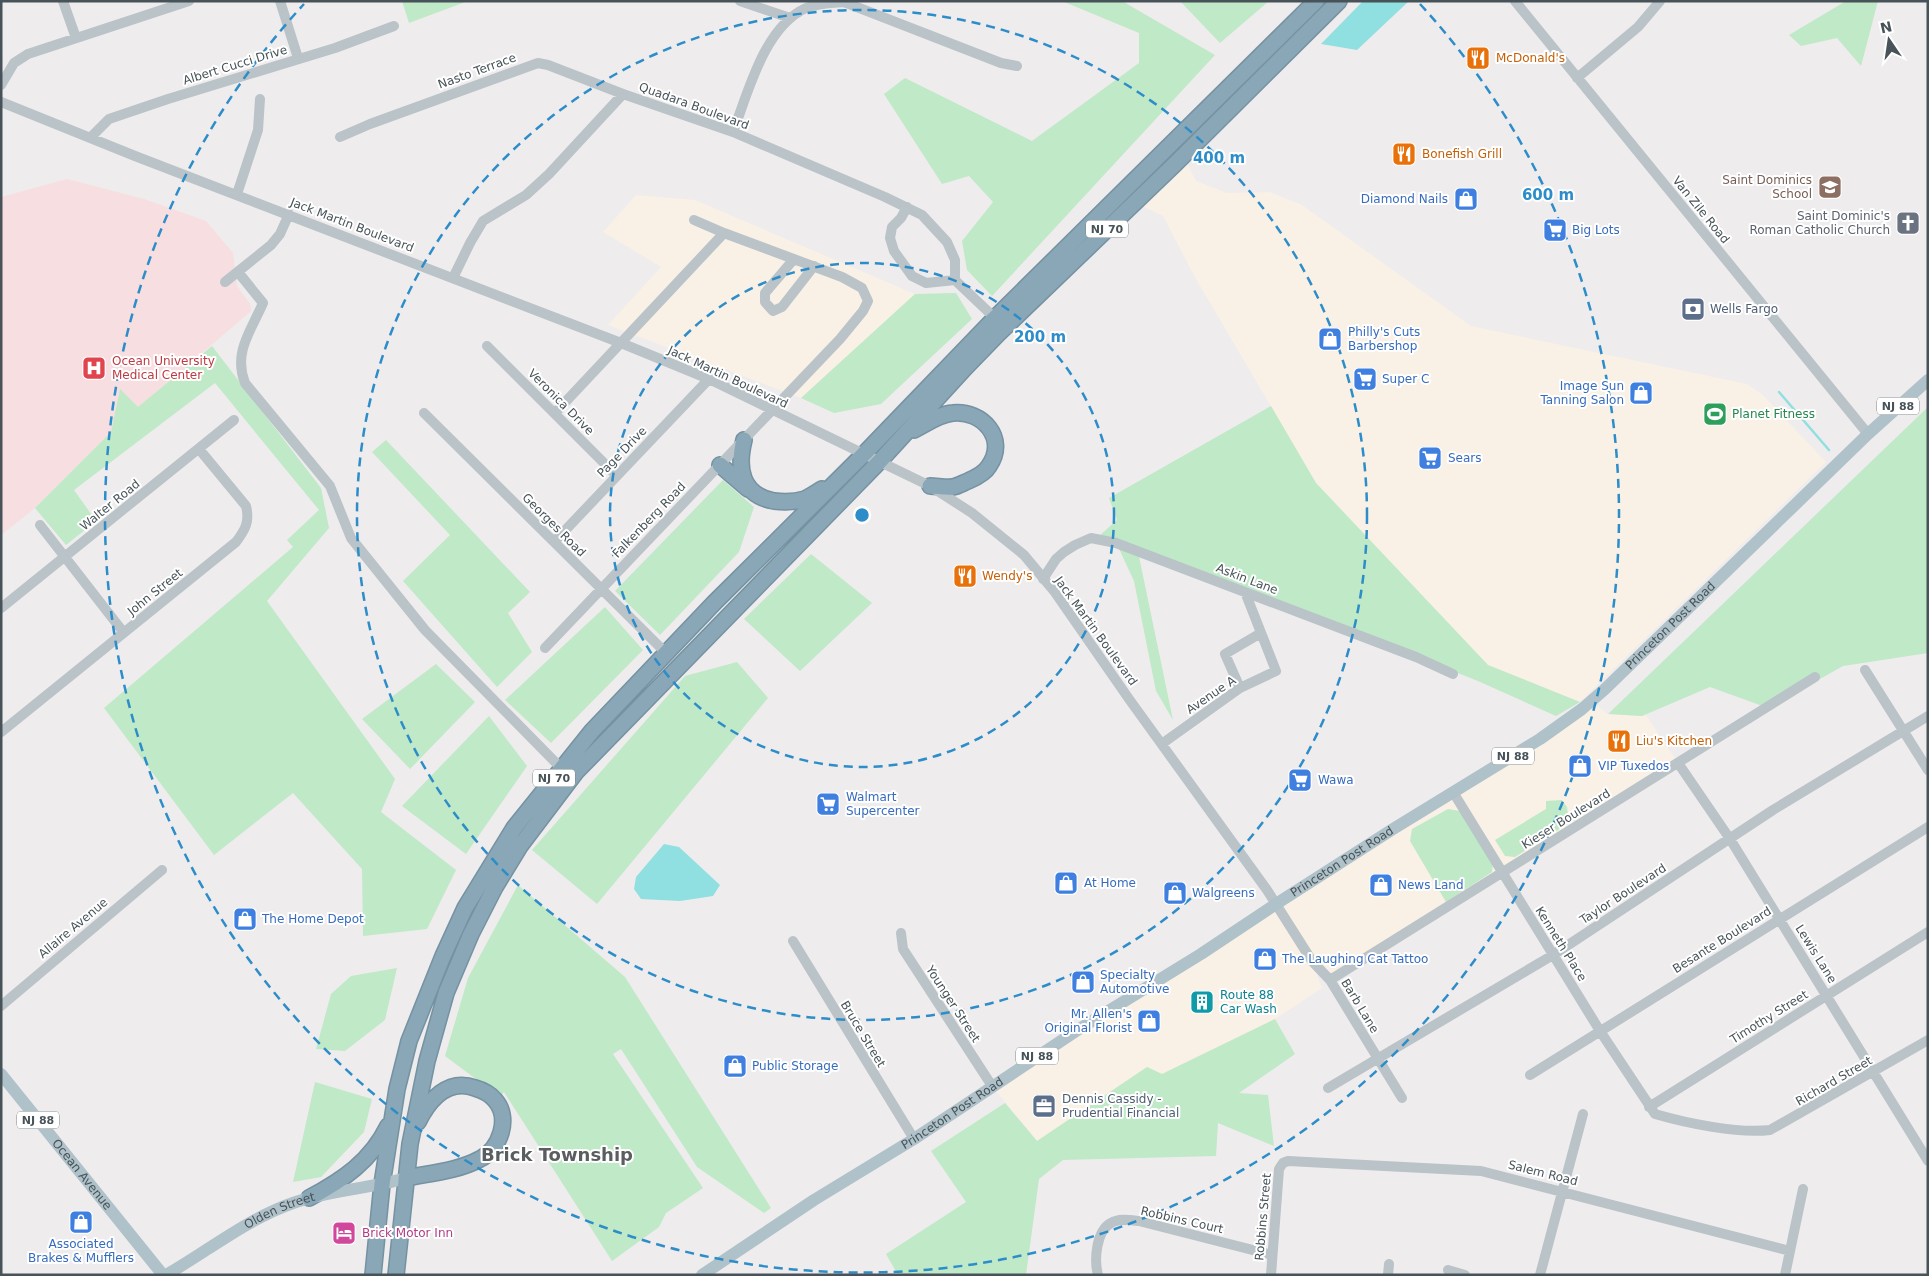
<svg xmlns="http://www.w3.org/2000/svg" width="1929" height="1276" font-family="'DejaVu Sans',sans-serif">
<rect width="100%" height="100%" fill="#efeced"/>
<path fill="#f9f0e6" d="M1186,161L1196,181L1227,193L1270,192L1302,205L1471,326L1747,384L1763,395L1826,462L1580,702L1488,665L1316,483L1196,279L1163,216L1142,206Z
M636,195L695,200L915,294L801,398L608,325L661,267L603,232Z
M1593,703L1608,714L1642,716L1646,715L1678,763L1332,973L1312,962L1322,988L1275,1019L1162,1074L1147,1068L1037,1141L992,1086Z"/>
<path fill="#f7dee1" d="M67,179L144,199L206,221L233,253L237,286L250,304L251,311L138,408L120,390L111,432L35,508L1,535V197Z"/>
<path fill="#bfe9c7" d="M402,1H468L409,23Z
M1062,1H1122L1215,55L992,296L967,270L962,241L993,202L969,176L942,184L884,94L905,78L1032,141L1139,63V33Z
M1180,1H1269L1220,43Z
M1846,1H1878L1861,66L1837,38L1801,46L1789,35Z
M956,293L972,319L881,404L834,413L801,398L915,294Z
M212,346L321,488L329,528L267,601L395,779L381,812L456,870L427,929L363,936L362,869L293,793L214,855L104,708L293,547L287,540L319,510L215,383L74,490L96,521L66,545L35,508L111,432L120,389L138,407Z
M1271,406L1316,483L1488,665L1580,702L1556,716L1478,681L1137,547L1173,720L1156,691L1134,581L1114,538L1099,536L1117,520L1109,498Z
M1928,407V653L1843,666L1768,708L1710,687L1642,716L1608,714Z
M386,440L530,592L508,613L532,652L497,687L403,581L450,535L372,452Z
M723,480L754,507L739,552L660,635L615,591Z
M811,554L872,603L800,671L744,619Z
M605,607L643,650L551,743L505,700Z
M737,662L768,698L597,904L532,850L685,676Z
M436,664L475,702L410,769L362,719Z
M489,716L527,766L466,854L402,806Z
M1562,800L1567,807L1569,823L1515,857L1505,856L1495,840L1546,809V801Z
M1448,809L1460,811L1493,864L1492,872L1446,902L1410,841L1412,829Z
M518,885L625,977L771,1208L764,1213L697,1167L621,1049L613,1054L703,1188L666,1213L659,1227L612,1261L504,1092L500,1097L445,1056L468,978Z
M397,968L385,1020L345,1051L316,1049L331,994L351,976Z
M1275,1019L1295,1054L1239,1093L1268,1095L1274,1146L1218,1123L1216,1156L1063,1160L1039,1179L1026,1275H898L886,1254L966,1202L931,1151L1005,1103L1037,1141L1147,1067L1162,1074Z
M315,1082L372,1099L364,1132L321,1177L293,1182Z"/>
<path fill="#90dfe1" d="M1363,1H1409L1357,50L1321,44Z
M664,844L679,847L720,885L713,896L680,901L641,899L634,889L636,877Z"/>
<g fill="none" stroke-linecap="round" stroke-linejoin="round">
<path stroke="#90dfe1" stroke-width="2.5" d="M1779,392L1829,450"/>
<g stroke="#7592a2" stroke-width="18">
<path id="highway" d="M914,430C926,424 939,414 953,413C982,410 1008,438 989,466C985,473 975,478 968,481C963,483 958,486 953,487C946,488 937,486 930,486
M744,440C737,468 741,495 774,501C783,502 795,502 805,499C811,496 817,492 822,489
M720,465L748,489
M406,1178C430,1173 458,1171 480,1159C500,1149 511,1118 495,1100C490,1094 482,1090 475,1088C448,1078 429,1100 418,1122
M309,1198C343,1180 371,1161 388,1126
M373,1275L382,1184L397,1089L409,1041L443,956L465,908L514,828L592,731L714,603L864,454L995,318L1316,1
M396,1275L410,1144L427,1061L446,993L471,934L495,887L520,846L576,772L880,461L966,367L998,334L1175,164L1339,1"/>
</g>
<path stroke="#b9c3c8" stroke-width="10" d="M63,1L76,38
M280,1L298,58
M740,1L790,18
M1515,1L1868,434
M1577,78L1638,27L1660,1
M1,85L14,63L28,54L189,1
M1,102L135,156L621,343L709,379L930,486L972,513L1024,555L1054,591L1129,699L1267,890L1312,961L1330,980L1402,1098
M733,132C748,93 764,27 806,8C818,3 831,3 844,2L1001,63L1017,66
M340,137L370,124L538,63L548,65L623,94
M90,138L109,119L168,99L335,48L394,26
M237,194L258,130L260,99
M907,207L901,218L892,227L890,238L894,251L912,276L926,283L955,280
M694,220L724,233
M794,259L765,293V302L773,311L782,307L814,266
M238,272L263,303C251,331 233,352 245,383L330,486L351,538L425,630L561,768
M453,278L470,243L483,221L526,195L549,174L623,94L733,132L885,197L922,215L947,242L955,260V280L995,318
M225,282L271,245L280,234L289,214
M487,346L617,476
M424,413L667,654
M40,525L124,633
M554,542L709,379
M1043,579L1056,559L1064,552L1075,545L1091,538L1116,543L1416,657L1453,674
M1,608L234,420
M545,648L840,339L863,311L868,301L862,288L842,277L724,233L555,413
M1865,670L1928,770
M1240,688L1225,654L1261,633
M1,732L236,542C245,530 250,522 246,506L199,449
M1163,743L1240,688L1276,671L1245,592
M1678,763L1730,839L1928,1161
M1453,792L1600,1031L1655,1114C1686,1123 1738,1134 1770,1130L1928,1040
M901,933L903,949L992,1086
M793,941L914,1139
M1330,980L1815,677
M1,1006L162,870
M1530,1075L1928,827
M1328,1088L1553,955L1773,810L1928,716
M1649,1107L1928,932
M1448,1270L1465,1275
M1098,1275C1094,1260 1096,1231 1111,1223C1119,1218 1130,1220 1139,1221L1272,1255
M1271,1275L1279,1169L1283,1163L1288,1161L1481,1171L1790,1251
M1388,1275L1389,1264
M1540,1275L1583,1114
M1785,1275L1803,1189"/>
<g stroke="#afc1c9" stroke-width="12">
<path id="s1" d="M1,1074L163,1275"/>
<path id="s2" d="M166,1275C208,1251 247,1219 293,1203C329,1190 369,1189 406,1178"/>
<path id="s3" d="M702,1275L814,1200L914,1139L1076,1031L1201,954L1276,904L1393,829L1540,739L1582,709L1605,689L1868,434L1928,380"/>
</g>
<use href="#highway" stroke="#89a7b6" stroke-width="15"/>
</g>
<g fill="none" stroke="#2d8dc9" stroke-width="2.5" stroke-dasharray="9 6">
<circle cx="862" cy="515" r="252"/>
<circle cx="862" cy="515" r="505"/>
<path d="M1420 4A757 757 0 1 1 304 4"/>
</g>
<defs>
<g id="restaurant-square" transform="scale(1.25)"><rect x="-9" y="-9" width="18" height="18" rx="4" fill="#e8710a" stroke="#fff"/><path d="M-5-6h1v4h1v-4h1v4h1v-4h1v5L-1.5 .5V6h-2V.5L-5-1ZM5-6V6H3V1.5H1.5Q1.5-4 5-6Z" fill="#fff"/></g>
<g id="school-square" transform="scale(1.25)"><rect x="-9" y="-9" width="18" height="18" rx="4" fill="#8d6e63" stroke="#fff"/><path d="M0-5L7-2L0 1L-7-2ZM-4 1L0 2.5L4 1V4Q0 6-4 4Z" fill="#fff"/></g>
<g id="shop-square" transform="scale(1.25)"><rect x="-9" y="-9" width="18" height="18" rx="4" fill="#3f7fe0" stroke="#fff"/><path d="M-5-2.5h2.3a2.7 3.5 0 0 1 5.4 0H5L5.5 6h-11ZM-1.5-2.5h3a1.5 2.3 0 0 0-3 0Z" fill="#fff"/></g>
<g id="church-square" transform="scale(1.25)"><rect x="-9" y="-9" width="18" height="18" rx="4" fill="#6b7280" stroke="#fff"/><path d="M-1.2-6h2.4v3.5h3.3v2.4h-3.3V6h-2.4V-.1h-3.3v-2.4h3.3Z" fill="#fff"/></g>
<g id="supermarket-square" transform="scale(1.25)"><rect x="-9" y="-9" width="18" height="18" rx="4" fill="#3f7fe0" stroke="#fff"/><path d="M-6-5.5h2.5l.6 2H6L4.5 2H-2.5L-4.4-4H-6ZM-1.5 3.2a1.3 1.3 0 1 0 .1 0ZM3 3.2a1.3 1.3 0 1 0 .1 0Z" fill="#fff"/></g>
<g id="bank-square" transform="scale(1.25)"><rect x="-9" y="-9" width="18" height="18" rx="4" fill="#5c6f8a" stroke="#fff"/><path d="M-6-4H6V4H-6ZM0-2.3a2.3 2.3 0 1 0 0 4.6a2.3 2.3 0 1 0 0-4.6Z" fill="#fff"/></g>
<g id="hospital-square" transform="scale(1.25)"><rect x="-9" y="-9" width="18" height="18" rx="4" fill="#e0444e" stroke="#fff"/><path d="M-5-5h3v3.5h4V-5h3V5h-3V1.5h-4V5h-3Z" fill="#fff"/></g>
<g id="stadium-square" transform="scale(1.25)"><rect x="-9" y="-9" width="18" height="18" rx="4" fill="#2e9e5b" stroke="#fff"/><path d="M0-5a6.5 5 0 1 0 0 10a6.5 5 0 1 0 0-10ZM-3.5-1.8h7v3.6h-7Z" fill="#fff"/></g>
<g id="building-square" transform="scale(1.25)"><rect x="-9" y="-9" width="18" height="18" rx="4" fill="#0f9aa8" stroke="#fff"/><path d="M-4-6H4V6H1V3H-1V6H-4ZM-2.5-4.3h1.7v1.8h-1.7ZM.8-4.3h1.7v1.8H.8ZM-2.5-1h1.7V.8h-1.7ZM.8-1h1.7V.8H.8Z" fill="#fff"/></g>
<g id="office-square" transform="scale(1.25)"><rect x="-9" y="-9" width="18" height="18" rx="4" fill="#5c6f8a" stroke="#fff"/><path d="M-6-3h4V-5.5h4V-3h4V5H-6ZM-1-4.5V-3h2v-1.5ZM-6 0V1H6V0Z" fill="#fff"/></g>
<g id="hotel-square" transform="scale(1.25)"><rect x="-9" y="-9" width="18" height="18" rx="4" fill="#d1479c" stroke="#fff"/><path d="M-6-4.5h1.5V1H6V5H4.5V3h-9V5H-6ZM-4 0a1.8 1.8 0 1 1 3.6 0ZM.5 0V-2.5h3Q6-2.5 6 0Z" fill="#fff"/></g>
</defs>
<g fill-rule="evenodd">
<use href="#restaurant-square" x="1478" y="58"/>
<use href="#restaurant-square" x="1404" y="154"/>
<use href="#school-square" x="1830" y="187"/>
<use href="#shop-square" x="1466" y="199"/>
<use href="#church-square" x="1908" y="223"/>
<use href="#supermarket-square" x="1555" y="230"/>
<use href="#bank-square" x="1693" y="309"/>
<use href="#shop-square" x="1330" y="339"/>
<use href="#hospital-square" x="94" y="368"/>
<use href="#supermarket-square" x="1365" y="379"/>
<use href="#shop-square" x="1641" y="393"/>
<use href="#stadium-square" x="1715" y="414"/>
<use href="#supermarket-square" x="1430" y="458"/>
<use href="#restaurant-square" x="965" y="576"/>
<use href="#restaurant-square" x="1619" y="741"/>
<use href="#shop-square" x="1580" y="766"/>
<use href="#supermarket-square" x="1300" y="780"/>
<use href="#supermarket-square" x="828" y="804"/>
<use href="#shop-square" x="1066" y="883"/>
<use href="#shop-square" x="1381" y="885"/>
<use href="#shop-square" x="1175" y="893"/>
<use href="#shop-square" x="245" y="919"/>
<use href="#shop-square" x="1265" y="959"/>
<use href="#shop-square" x="1083" y="982"/>
<use href="#building-square" x="1202" y="1002"/>
<use href="#shop-square" x="1149" y="1021"/>
<use href="#shop-square" x="735" y="1066"/>
<use href="#office-square" x="1044" y="1106"/>
<use href="#shop-square" x="81" y="1222"/>
<use href="#hotel-square" x="344" y="1233"/>
</g>
<g text-anchor="middle" dominant-baseline="central" stroke-width="4" stroke-linejoin="round" paint-order="stroke">
<g fill="#fff" stroke="#7e878a" stroke-width="1">
<rect x="1086" y="220.5" width="42" height="17" rx="4"/>
<rect x="1877" y="397.5" width="42" height="17" rx="4"/>
<rect x="1492" y="747.5" width="42" height="17" rx="4"/>
<rect x="533" y="769.5" width="42" height="17" rx="4"/>
<rect x="1016" y="1047.5" width="42" height="17" rx="4"/>
<rect x="17" y="1111.5" width="42" height="17" rx="4"/>
</g>
<g font-size="11" font-weight="bold" fill="#475358">
<text x="1107" y="229">NJ 70</text>
<text x="1898" y="406">NJ 88</text>
<text x="1513" y="756">NJ 88</text>
<text x="554" y="778">NJ 70</text>
<text x="1037" y="1056">NJ 88</text>
<text x="38" y="1120">NJ 88</text>
</g>
<g font-size="12" fill="#c56008" stroke="#fff" text-anchor="start">
<text x="1496" y="58">McDonald's</text>
<text x="1422" y="154">Bonefish Grill</text>
<text x="982" y="576">Wendy's</text>
<text x="1636" y="741">Liu's Kitchen</text>
</g>
<g font-size="12" fill="#475358" stroke="#fff">
<text transform="translate(235 65) rotate(-17)">Albert Cucci Drive</text>
<text transform="translate(477 71) rotate(-20)">Nasto Terrace</text>
<text transform="translate(694 106) rotate(20)">Quadara Boulevard</text>
<text transform="translate(1701 210) rotate(51)">Van Zile Road</text>
<text transform="translate(352 225) rotate(21)">Jack Martin Boulevard</text>
<text transform="translate(728 377) rotate(25)">Jack Martin Boulevard</text>
<text transform="translate(561 402) rotate(45)">Veronica Drive</text>
<text transform="translate(622 452) rotate(-46)">Page Drive</text>
<text transform="translate(110 505) rotate(-39)">Walter Road</text>
<text transform="translate(649 520) rotate(-46)">Falkenberg Road</text>
<text transform="translate(554 525) rotate(45)">Georges Road</text>
<text transform="translate(1247 579) rotate(21)">Askin Lane</text>
<text transform="translate(155 592) rotate(-39)">John Street</text>
<text stroke="none"><textPath href="#s3" startOffset="1168">Princeton Post Road</textPath></text>
<text transform="translate(1096 631) rotate(54)">Jack Martin Boulevard</text>
<text transform="translate(1211 695) rotate(-34)">Avenue A</text>
<text transform="translate(1566 819) rotate(-32)">Kieser Boulevard</text>
<text stroke="none"><textPath href="#s3" startOffset="762">Princeton Post Road</textPath></text>
<text transform="translate(1623 894) rotate(-33)">Taylor Boulevard</text>
<text transform="translate(73 928) rotate(-40)">Allaire Avenue</text>
<text transform="translate(1722 940) rotate(-32)">Besante Boulevard</text>
<text transform="translate(1561 944) rotate(58)">Kenneth Place</text>
<text transform="translate(1816 954) rotate(58)">Lewis Lane</text>
<text transform="translate(953 1004) rotate(57)">Younger Street</text>
<text transform="translate(1360 1006) rotate(59)">Barb Lane</text>
<text transform="translate(1769 1017) rotate(-32)">Timothy Street</text>
<text transform="translate(863 1034) rotate(59)">Bruce Street</text>
<text transform="translate(1834 1081) rotate(-30)">Richard Street</text>
<text stroke="none"><textPath href="#s3" startOffset="298">Princeton Post Road</textPath></text>
<text transform="translate(1543 1173) rotate(14)">Salem Road</text>
<text stroke="none"><textPath href="#s1" startOffset="129">Ocean Avenue</textPath></text>
<text stroke="none"><textPath href="#s2" startOffset="131">Olden Street</textPath></text>
<text transform="translate(1263 1217) rotate(-85)">Robbins Street</text>
<text transform="translate(1182 1220) rotate(13)">Robbins Court</text>
</g>
<g font-size="12" fill="#785e54" stroke="#fff" text-anchor="end">
<text x="1812" y="180">Saint Dominics<tspan x="1812" dy="14">School</tspan></text>
</g>
<g font-size="12" fill="#366cbe" stroke="#fff" text-anchor="start">
<text x="1448" y="199" text-anchor="end">Diamond Nails</text>
<text x="1572" y="230">Big Lots</text>
<text x="1348" y="332">Philly's Cuts<tspan x="1348" dy="14">Barbershop</tspan></text>
<text x="1382" y="379">Super C</text>
<text x="1624" y="386" text-anchor="end">Image Sun<tspan x="1624" dy="14">Tanning Salon</tspan></text>
<text x="1448" y="458">Sears</text>
<text x="1598" y="766">VIP Tuxedos</text>
<text x="1318" y="780">Wawa</text>
<text x="846" y="797">Walmart<tspan x="846" dy="14">Supercenter</tspan></text>
<text x="1084" y="883">At Home</text>
<text x="1398" y="885">News Land</text>
<text x="1192" y="893">Walgreens</text>
<text x="262" y="919">The Home Depot</text>
<text x="1282" y="959">The Laughing Cat Tattoo</text>
<text x="1100" y="975">Specialty<tspan x="1100" dy="14">Automotive</tspan></text>
<text x="1132" y="1014" text-anchor="end">Mr. Allen's<tspan x="1132" dy="14">Original Florist</tspan></text>
<text x="752" y="1066">Public Storage</text>
<text x="81" y="1244" text-anchor="middle">Associated<tspan x="81" dy="14">Brakes &amp; Mufflers</tspan></text>
</g>
<g font-size="12" fill="#5b616d" stroke="#fff" text-anchor="end">
<text x="1890" y="216">Saint Dominic's<tspan x="1890" dy="14">Roman Catholic Church</tspan></text>
</g>
<g font-size="12" fill="#4e5e75" stroke="#fff" text-anchor="start">
<text x="1710" y="309">Wells Fargo</text>
<text x="1062" y="1099">Dennis Cassidy -<tspan x="1062" dy="14">Prudential Financial</tspan></text>
</g>
<g font-size="12" fill="#be3a42" stroke="#fff" text-anchor="start">
<text x="112" y="361">Ocean University<tspan x="112" dy="14">Medical Center</tspan></text>
</g>
<g font-size="12" fill="#27864d" stroke="#fff" text-anchor="start">
<text x="1732" y="414">Planet Fitness</text>
</g>
<g font-size="12" fill="#0d838f" stroke="#fff" text-anchor="start">
<text x="1220" y="995">Route 88<tspan x="1220" dy="14">Car Wash</tspan></text>
</g>
<g font-size="12" fill="#b23c85" stroke="#fff" text-anchor="start">
<text x="362" y="1233">Brick Motor Inn</text>
</g>
<g font-size="18" font-weight="bold" fill="#5a5e60" stroke="#fff">
<text x="557" y="1154">Brick Township</text>
</g>
</g>
<circle cx="862" cy="515" r="8" fill="#2d8dc9" stroke="#fff" stroke-width="2.5"/>
<g font-size="15" text-anchor="middle" font-weight="bold" fill="#2d8dc9" stroke="#fff" stroke-width="4" stroke-linejoin="round" paint-order="stroke">
<text x="1219" y="163">400 m</text>
<text x="1548" y="200">600 m</text>
<text x="1040" y="342">200 m</text>
</g>
<rect width="1929" height="1276" fill="none" stroke="#475358" stroke-width="5"/>
<g transform="translate(1889 40) rotate(347)" stroke="#ffffff" stroke-width="4" paint-order="stroke">
<path d="M0-4L9 19L0 12L-9 19Z" fill="#475358"/>
<text y="-8" font-size="14" font-weight="bold" text-anchor="middle" fill="#475358">N</text>
</g>
</svg>
